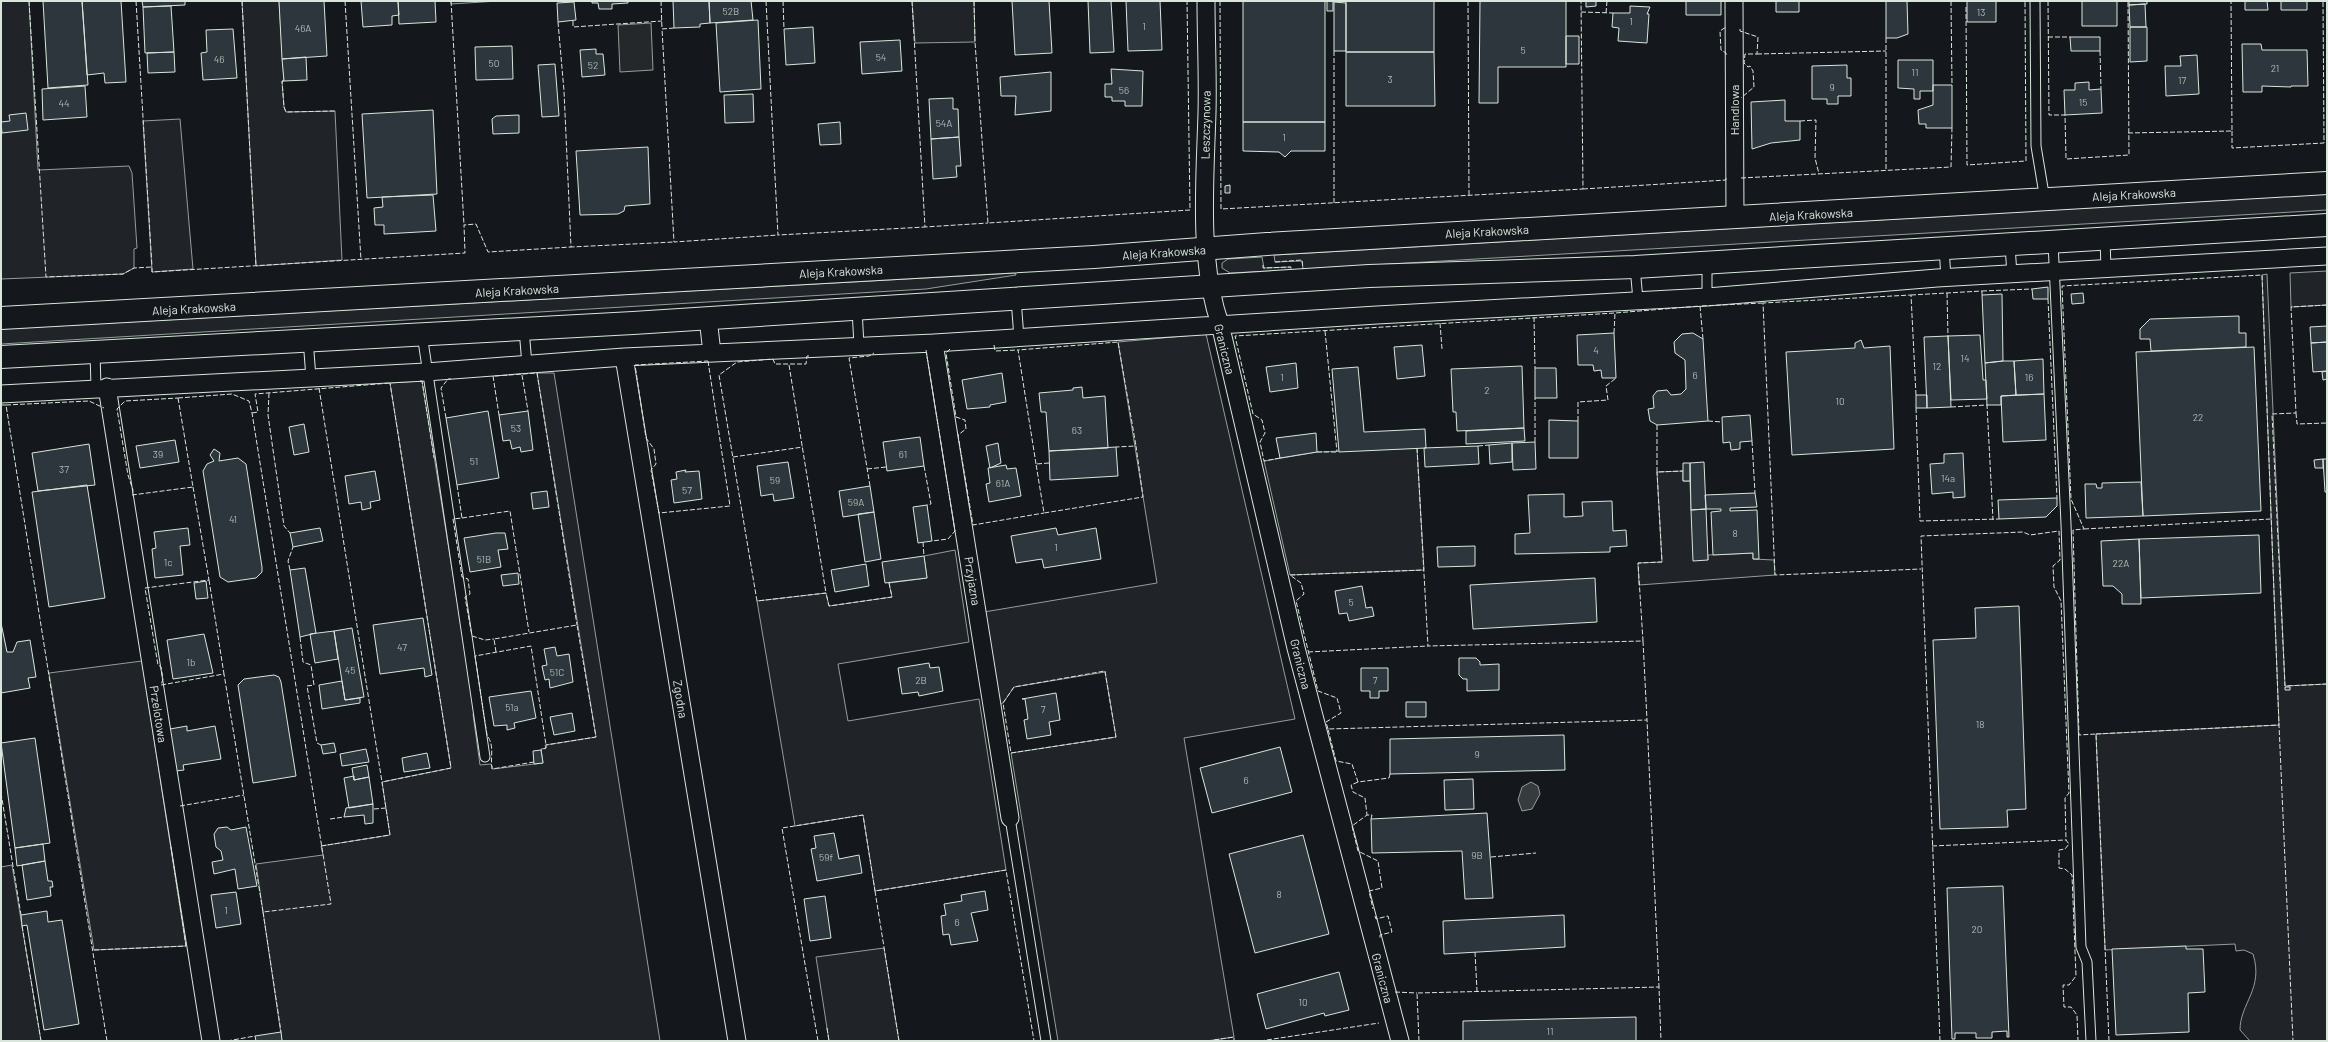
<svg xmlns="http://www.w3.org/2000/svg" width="2328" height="1042" font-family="Barlow,sans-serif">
<rect width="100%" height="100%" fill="#14181c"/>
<path fill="#202428" stroke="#939e99" d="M1,1H29L38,170L129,166L132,173L137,248L134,249V268L123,274L1,279Z
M242,1H279L284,81H282L284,107L286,112L335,111L342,260L256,266Z
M451,1H498L451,4Z
M912,1H974L975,42L915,43Z
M180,119L193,269L152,272L143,121Z
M2327,194V210L1303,269L1302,261L1275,262L1274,255Z
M1262,257L1264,268L1291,267V270L1230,273L1222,268V263L1228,259Z
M2327,271V305L2291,307L2290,273Z
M1015,273L1016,275L926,289L1,344V329Z
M2267,274L2285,686L2327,684V1041H2250L2240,1030C2240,1003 2264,989 2253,954L2244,950L2236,951L2235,944L2105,950L2096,734L2279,725L2262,275Z
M1206,334L1295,719L1184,738L1234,1037L1207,1041H1058L1011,753L1116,737L1105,672L1014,687L1003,703L999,705L984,612L1157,583L1118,342Z
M537,373H554L660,1041H282L256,864L323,855L321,846L390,835L382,782L451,768L390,383L422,381L475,712L473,714L480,765L491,764L493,769L543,763L541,749L546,748L545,745L596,737Z
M1417,448L1424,570L1290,575L1264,461L1317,452Z
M1683,471V481H1690L1691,510L1708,560V555L1753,553V559L1774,560L1775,575L1639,585L1638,563L1662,562L1657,472Z
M955,550L969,642L838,664L848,721L979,699L1006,870L875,891L863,815L795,826L757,601L826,593L829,606L892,597L889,583L927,578L924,556Z
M142,661L186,946L94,950L49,673Z
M12,865L41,1041H1V867Z
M884,948L899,1041H829L816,957Z"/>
<path fill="#24282b" stroke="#939e99" d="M651,23L653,70L620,72L618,25Z"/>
<path fill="#363b3e" stroke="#939e99" d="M1531,782L1538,786L1540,794L1532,809L1522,811L1518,800L1522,787Z"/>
<path fill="#2c363c" stroke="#d8e6dc" d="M43,1H82L88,85L48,88Z
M82,1H121L126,82L105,83L104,73L87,75Z
M142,1H185V5L143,7Z
M279,1H324L327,56L282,59Z
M361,1H398L399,15L392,16V25L363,27Z
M398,1H435L436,22L399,24Z
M592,1H628V3L612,4V9H599L598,3H592Z
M673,1H709L710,23L700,24V27L674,28Z
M709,1H751L753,20L710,23Z
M1012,1H1049L1052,53L1015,55Z
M1088,1H1111L1114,52L1090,53Z
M1126,1H1160L1162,50L1128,51Z
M1243,1H1325V122H1243Z
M1327,1H1333V11H1327Z
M1434,1V52H1346V1Z
M1480,1H1566V67H1498V103H1479Z
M1586,1H1596V6L1586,7Z
M1686,1H1721V15H1686Z
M1776,1H1799V12H1776Z
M1886,1H1907L1908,34L1897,38H1886Z
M1967,1H1996V22H1967Z
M2082,1H2117V26H2082Z
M2129,1H2147V4L2129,5Z
M2245,1H2267L2268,10H2245Z
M2281,1H2307V10H2281Z
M574,2L576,20L558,22L557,3Z
M1334,2L1346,3V51H1334Z
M2145,4L2146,27H2130L2129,5Z
M171,6L174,52L145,53L143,7Z
M1630,6L1650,7L1647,14H1649L1647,43L1618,41L1619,28L1612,27L1613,13H1630Z
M758,20L761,89L720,92L716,23Z
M813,27L815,63L786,65L784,29Z
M2130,27H2147V61L2130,62Z
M233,29L237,78L203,80L201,53L207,52L206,30Z
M1566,36H1579V64H1566Z
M2070,37H2100V51H2071Z
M900,40L902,71L862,74L860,42Z
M2242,44H2261L2262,50H2307L2308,86H2291V87L2262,86V92H2243Z
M512,46L513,79L476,80L475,47Z
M596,49V54H603L605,75L582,77L580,50Z
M174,52L175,72L148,73L147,53Z
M1346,52H1434L1435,106H1346Z
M2197,55L2199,94L2166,96L2165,66H2181L2180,56Z
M306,57L307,80L284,81L282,59Z
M1898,60H1933V91H1920V99H1914V89L1898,88Z
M555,64L559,116L542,117L538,65Z
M1847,65V78H1851V96H1838V104H1827V99H1812V66Z
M1111,69L1143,71L1142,106H1125V101H1112V97H1105V84H1112Z
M1051,72V111L1015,115L1016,96H1001L1000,77Z
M2089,82V90L2101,89L2102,113L2065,115L2064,90H2075V83Z
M1933,85H1952V128H1926V124H1919L1918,110L1933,105Z
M85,86L87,117L43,120L42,89Z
M753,94L754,122L725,123L724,95Z
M953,98V109H958L959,137L931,139L929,99Z
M1785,100V121H1800V140L1771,143L1752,149L1751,102Z
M433,110L437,194L367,198L362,114Z
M26,113L28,130L2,133L1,122L10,121L9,115Z
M519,115V133L493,134L492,119L496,116Z
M840,122L841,144L820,145L818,124Z
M1243,122H1325V151H1291L1285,157L1279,152L1243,151Z
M959,137L961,166H956L957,177L933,179L931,139Z
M648,147L650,204L625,206L624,211L618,214L580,215L576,151Z
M1230,185V193H1225V186Z
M433,195L436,231L384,234V225H375L374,208L383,207L382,197Z
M2048,287V299H2033L2032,289Z
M2083,293L2084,303L2072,304L2071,294Z
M2002,294L2003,361L1985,363L1982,295Z
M2239,316V333H2246V347L2151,351L2150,339H2140V329L2150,319Z
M2327,326V342L2311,343L2310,327Z
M1614,333L1616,378H1602L1601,370L1594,371L1593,365H1578L1577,335Z
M1693,333L1703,339L1708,421L1657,425L1650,421L1648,409L1654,408L1653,396L1657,391L1667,390L1671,395L1681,394L1686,389L1685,360L1675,353L1674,342L1682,334Z
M1980,335L1983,380H1986L1987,399L1951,400L1948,336Z
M1948,336L1951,407L1927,408L1924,337Z
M1861,340L1864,348L1890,346L1894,449L1792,455L1786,352L1855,348V343Z
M2327,342V371L2313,372L2311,343Z
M1422,345L1425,376L1397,379L1394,347Z
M2254,347L2261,511L2143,516L2136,352Z
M2043,359L2044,394L2016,395L2014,361Z
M2003,361H2014L2016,395L2001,396V405H1987L1985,363Z
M1296,363L1298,388L1270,392L1266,367Z
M1522,366L1524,428L1457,431L1456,412H1453L1451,369Z
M1358,367L1364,432L1425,429L1426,448L1339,452L1332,369Z
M1535,368H1556L1557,398H1535Z
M2327,371V379L2323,380L2322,372Z
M1002,373L1006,402L990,405V407L967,409L962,380Z
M1082,387L1083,398L1105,396L1108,448L1049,451L1046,412H1041L1039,393L1073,390V388Z
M2044,394L2046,440L2003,442L2001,396Z
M1916,395H1927V408H1916Z
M488,411L499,478L457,485L446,418Z
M528,411L533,450L521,452L520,447L512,449L510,440L503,441L499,415Z
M1750,415L1752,441L1740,442V449L1731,450L1730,442L1723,443L1722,417Z
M1549,420L1578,421V458H1549Z
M304,424L309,452L294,455L289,427Z
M1524,428L1525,441L1466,444V431Z
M1316,433L1317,452L1280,458L1276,438Z
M920,437L924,466L887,471L883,442Z
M175,440L179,462L140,468L136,446Z
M1535,442L1536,469L1513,470L1512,443Z
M998,443L1001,463L990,468L986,446Z
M1512,443V462L1490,464L1489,445Z
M89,444L95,485L38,491L32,453Z
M1478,446L1479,464L1425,467L1424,448Z
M1116,447L1118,476L1050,480L1049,451Z
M214,449L220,453L219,461L238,458L246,464L262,567V572L256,578L228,582L220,577L203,471L207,464L214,461L210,455Z
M1963,453L1965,497L1953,498V492L1932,494L1930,464L1944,463V454Z
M2323,459H2327V492H2325Z
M2323,459V468H2315L2314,460Z
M788,462L794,498L774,501L773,494L761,496L757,466Z
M1704,462L1706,509L1691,510L1690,463Z
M1683,463H1690V481H1683Z
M1006,465L1007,469L1016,468L1021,496L989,502L986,484L990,483L988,468Z
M686,470L685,472L699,471L702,499L674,503L671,480L677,479L676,472Z
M375,471L380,500L370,502L371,508L362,510L361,502L349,504L345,476Z
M2141,482L2143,516L2086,518L2085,484H2096L2097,488H2102V483Z
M87,485L105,598L49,607L32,492Z
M870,486L874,512L843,517L839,491Z
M547,491L549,507L533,509L531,493Z
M1755,493L1757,507L1730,508V511L1757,510L1759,559H1753V553L1713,555L1711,512L1721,511V509H1706L1705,495Z
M1564,494V517L1583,516L1582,502L1612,501L1613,531L1626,530L1627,546L1610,547V552L1515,554V534L1530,533L1528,495Z
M2057,498V506L2046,517L1999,519L1998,500Z
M927,505L932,541L918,543L913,507Z
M1706,509L1708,560L1693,561L1691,510Z
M874,512L881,559L865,562L858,514Z
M188,528L190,545L180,546L183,575L155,578L152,549L156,548L154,532Z
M320,528L323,541L293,547L290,533Z
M1056,528L1058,535L1096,528L1101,559L1044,568L1042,559L1016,563L1011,536Z
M496,533H505L508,549L498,550L501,567L470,572L464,538Z
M2259,535L2261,593L2141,598L2139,539Z
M2139,539L2141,604H2122V594L2113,586H2103L2101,541Z
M1475,546V566L1438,567L1437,547Z
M924,556L927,578L885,583L882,562Z
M866,564L869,586L835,592L831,570Z
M305,568L316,633L300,637L290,570Z
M518,573L519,584L503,586L501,575Z
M1595,578L1597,622L1473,629L1470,585Z
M206,581L208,598L196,599L194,583Z
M1362,586L1366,608L1372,607L1374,616L1349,621L1347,613L1339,614L1335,591Z
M2019,606L2026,809L2007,810L2008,827L1940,829L1933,640L1976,638L1975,608Z
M423,618L432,675L425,677L424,668L380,674L373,625Z
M1,623L7,652H13L17,642L30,640L36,677L28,678L30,688L1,693Z
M352,628L364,697L345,700L334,631Z
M334,631L338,659L315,663L310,634Z
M204,634L213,673L173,679L167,640Z
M555,647L557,656L569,654L573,682L550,688L549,679L545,680L542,666L547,665L544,649Z
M1459,658H1476L1480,662V665L1499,664V690L1467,691V679H1463L1459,675Z
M929,663L930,668L939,667L943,691L919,696L918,692L902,694L898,668Z
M1361,668H1388V691H1379V698H1370V691H1361Z
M274,675L279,677L281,682L296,776L253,783L238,685L244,679Z
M342,681L345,700L360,698V703L322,709L319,685Z
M2285,687H2290V690H2285Z
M531,691L536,718L514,723L515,728L507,730V725L494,726L489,697Z
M1056,693L1060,720L1049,722L1051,735L1027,739L1024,720L1028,719L1025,699H1022Z
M1406,702H1426V717H1406Z
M572,713L575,731L554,735L550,717Z
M187,726V731L215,726L221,759L183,765L184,770L176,771L170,729Z
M1564,735L1565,770L1390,774V739Z
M35,738L50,843L15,848L1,743Z
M334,743L336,752L323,754L321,745Z
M1280,747L1292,792L1212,813L1200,768Z
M366,749L369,762L342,766L340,754Z
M541,750L543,763L534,764L533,751Z
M427,753L430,768L404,772L402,758Z
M367,765L369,777L354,780L352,768Z
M354,776V780L369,777L373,804L349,808L344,778Z
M1473,779L1474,809L1445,810L1444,780Z
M373,804V823L365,824L364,815L344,817L346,808Z
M1487,813L1493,898L1465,899L1462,851L1372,853L1371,819Z
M227,827L231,830L246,827L257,886L238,889L235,869L214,874L212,862L223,860L221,851L216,847L214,834L218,828Z
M834,833L839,859L859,855L862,873L817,881L811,849L816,848L814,836Z
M1303,835L1329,934L1255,953L1229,854Z
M43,844L45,861L17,866L15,848Z
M45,861L48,881H52L53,887H50L51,896L27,900L22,865Z
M2003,886L2009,1037H2007V1031L1992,1032V1038H1976V1033H1955V1039H1952L1947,888Z
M985,891L988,910L971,913L978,941L951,945L949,934L943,935L941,916L946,915L944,904L962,901L961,895Z
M236,892L241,924L216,928L211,895Z
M825,896L831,938L810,941L804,899Z
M47,911L48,922L62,920L79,1024L44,1030L27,925L22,926L21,915Z
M1564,915L1565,947L1444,954L1443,921Z
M2186,946V949H2203L2205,992L2188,993L2189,1032L2116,1035L2112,949Z
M1339,972L1349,1010L1325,1016L1324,1013L1266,1029L1257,994Z
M1636,1017V1041H1463V1021Z
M281,1032L282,1041H256L255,1036Z"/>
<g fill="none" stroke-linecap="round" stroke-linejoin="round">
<g stroke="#d8e6dc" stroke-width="11">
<path id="service" d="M2035,1L2036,146L2045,200
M2105,239L2106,269
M2053,242L2066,524L2081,947L2087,962L2091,1041
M2010,245L2012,275
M1944,248L1946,278
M1707,263V297
M1635,267L1638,300
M1016,299L1019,338
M857,309L859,346
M524,329L527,365
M422,334L485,757
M308,339L311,378
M95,352L96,388
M1010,818L1046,1041"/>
</g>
<g stroke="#d8e6dc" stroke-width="19">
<path id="minor" d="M1206,1C1206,38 1208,76 1207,113C1205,180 1198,261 1220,324L1296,648L1400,1041
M1734,1L1735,218
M708,318L712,353
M934,343L1010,818
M624,357L737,1041
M107,387L211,1041
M1,394L426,372L624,357L934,343L1377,315L1707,297L1937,278L2327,256"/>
</g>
<g stroke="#d8e6dc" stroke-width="24">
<path id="secondary" d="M1,318L1094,257L1267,244L2327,183
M1,357L633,323L1369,276L1635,267L2327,225"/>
</g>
<use href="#service" stroke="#14181c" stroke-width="9"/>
<use href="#minor" stroke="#14181c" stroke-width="17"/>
<use href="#secondary" stroke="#14181c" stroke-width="22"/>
<path stroke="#d8e6dc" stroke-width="1" stroke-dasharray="5 2" stroke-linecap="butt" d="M29,1L46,277L123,274L134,268L152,267V272L465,253L464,225L476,224L488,252L571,247
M136,1L152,267
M242,1L256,266
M345,1L361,260
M451,1L464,225
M661,1L662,29
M766,1L778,235L925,227
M783,1L784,29
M912,1L925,227L988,223
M974,1L975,42L988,223L1190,210L1187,1
M1220,1L1221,209L1583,189L1581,1
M1468,1L1469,195
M1951,1L1952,85
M2048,1L2049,115H2065L2066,159L2129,155L2128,1
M1966,7L1967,165L2026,161L2025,1
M1581,12L1613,13
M1606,13L1607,1
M573,21V27L662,21
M558,22L564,91L571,247L674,242
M674,28L662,29L674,242L778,235
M1740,29V31L1758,37L1757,54H1745L1744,63L1748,67L1750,66L1753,71L1754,87L1741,98
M2048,37H2070
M1334,51V203
M2100,51L2101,89
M1757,54L1886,51
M1726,55V53L1721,50L1720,31L1726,27
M284,81H282L284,107L286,112L335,111
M1800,121L1816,120L1815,158L1819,174
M2232,131V148L2324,143L2323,1
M2128,133L2232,131L2231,1
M1886,169V38
M1741,178L1951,167L1952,128
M1583,189L1726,180V177
M1275,262L1302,260L1303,269
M1263,265V268L1291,267
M1982,291L2032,289
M1947,293L1948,336
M1911,295L1982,291V295
M2048,299L2057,498
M2327,305L2291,307L2296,413L2272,414L2285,686L2327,684
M1534,317L1535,368
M1440,323L1442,349
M1325,331L1337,452
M1614,333L1615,313
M1703,339L1700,306L1763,303
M994,345L995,351L1018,350
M950,349L946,353L956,417L965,420L966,429L958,435L973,525L1044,513
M926,350L955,531L948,539L932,541
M809,356H807L806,364H775L773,359L737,362L719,375L757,601L826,593L829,606L892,597L889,583
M708,361L730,506L659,513L651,470L656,464L654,449L646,438L635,365Z
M789,365L826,593
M522,375L528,411
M493,376L499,415
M495,376L537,373L577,625
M420,381H422L434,458
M319,388L382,782
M269,393L268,415L284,526L290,533
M1916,395L1911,295L1763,303L1775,575L1921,569
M178,398L232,394L249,401L252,413L331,904L263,912L224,674
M178,398L193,487L132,495L133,490L128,475L117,409L125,401Z
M1,405H6L107,1041
M6,405L89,401L104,408
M1951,407L1987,405L1993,520
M1916,408L1920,521L1999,519
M252,413L258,412L255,394L390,383
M2296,413L2297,424L2327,423
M446,418L441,388L448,379H451
M1578,421V402L1608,400L1606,386L1616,378
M1708,421L1722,422
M1657,425V472L1683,471
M1752,441L1755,493
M1535,442V398
M1478,446L1489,445
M1417,448L1428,646L1643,641L1638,563L1662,562L1657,472
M1317,452H1337
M733,457L803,447
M1280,458L1264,461L1260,442L1265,433L1262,420L1253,414L1235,336L1615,313L1700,306
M1049,463L1036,464L1044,513L1143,497L1136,446L1116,447
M1036,464L1018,350L1118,342L1136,446
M924,466L931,504L927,505
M867,469L886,467
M457,485L462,518L453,519L462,577L468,579L470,594L465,597L472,636L485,640L494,639
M870,486L849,358L869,356L874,353
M193,487L209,580
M462,518L510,511L529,632
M2084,529L2271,519
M923,542L924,556
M290,570L288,561L293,547
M209,580L224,674L161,685L163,679L161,667L158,665L145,588Z
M300,637L303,662L311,665L314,685L307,686L317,743L321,745
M1643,641L1647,720
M496,652L494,639L577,625L596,737L546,745
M1308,652L1428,646
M1105,671L1116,737L1011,753L1003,703L1014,687Z
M1328,729L1326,722L1341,713L1337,698L1318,691L1296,601L1304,594L1301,583L1290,575L1424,570
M2096,734L2279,725
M534,762L492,769C490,756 495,747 487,735L475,656L531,646L546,745V748L541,750
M1390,774L1389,778L1358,782L1352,764L1336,761L1328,729L1647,720L1659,987
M1358,782L1351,785L1353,792L1365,798L1367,815
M1,793L21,915
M180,806L244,795
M374,809L386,808
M330,819L344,817
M1371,819L1372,815H1367L1352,826L1358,851L1378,861L1382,888L1369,891L1373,909
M321,846L390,835L382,782L451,768L390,383
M1932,846L2066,840
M1491,857L1536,853
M263,912L281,1032
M1375,916L1376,919L1388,916L1392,932L1380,935V938
M22,926L41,1041
M94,950L186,946L171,847
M1475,952L1477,991
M1395,992L1417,993
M827,1028L829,1041
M227,1041L255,1036
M818,1041L782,828L863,815L875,891
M899,1041L875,891L1006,870L1034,1041
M1207,1041L1234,1037V1041
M1260,1041L1379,1023
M1419,1041L1417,993L1659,987L1661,1041
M1940,1041L1921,536L2023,532L2030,535L2059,531L2060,560L2053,566L2054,587L2061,601L2069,793L2065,798L2066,840L2069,844L2065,849L2059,850V868L2065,869L2072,875L2076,976L2069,985H2063L2064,1007H2071L2077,1015L2078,1041
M2109,1041L2096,734L2079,735L2073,530L2084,529L2071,499L2062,286L2262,275L2279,725L2293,1041"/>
</g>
<g text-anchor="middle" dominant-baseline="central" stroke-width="3" stroke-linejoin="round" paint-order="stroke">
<g font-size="10" fill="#adbab4">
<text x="731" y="11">52B</text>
<text x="1981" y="12">13</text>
<text x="1631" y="21">1</text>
<text x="1144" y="26">1</text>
<text x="303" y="28">46A</text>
<text x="1523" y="50">5</text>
<text x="881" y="57">54</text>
<text x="219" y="59">46</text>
<text x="494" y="63">50</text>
<text x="593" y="65">52</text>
<text x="2275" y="68">21</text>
<text x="1915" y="72">11</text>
<text x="1390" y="79">3</text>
<text x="2182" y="80">17</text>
<text x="1832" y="87">9</text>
<text x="1124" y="90">56</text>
<text x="2083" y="102">15</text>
<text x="64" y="103">44</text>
<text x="944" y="123">54A</text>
<text x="1284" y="137">1</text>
<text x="1596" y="350">4</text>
<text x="1965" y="358">14</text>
<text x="1937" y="366">12</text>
<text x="1695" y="375">6</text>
<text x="1282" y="377">1</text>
<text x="2029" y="377">16</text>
<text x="1487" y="390">2</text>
<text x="1840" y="401">10</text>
<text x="2198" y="417">22</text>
<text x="516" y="428">53</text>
<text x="1077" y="430">63</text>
<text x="158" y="454">39</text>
<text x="903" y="454">61</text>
<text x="474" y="461">51</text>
<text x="64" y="469">37</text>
<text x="1948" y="478">14a</text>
<text x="775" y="480">59</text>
<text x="1003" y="483">61A</text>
<text x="687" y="490">57</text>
<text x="856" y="502">59A</text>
<text x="233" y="519">41</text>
<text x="1735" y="533">8</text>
<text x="1056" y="547">1</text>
<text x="484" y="559">51B</text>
<text x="168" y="562">1c</text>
<text x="2121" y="563">22A</text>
<text x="1351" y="602">5</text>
<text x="402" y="647">47</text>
<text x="191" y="662">1b</text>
<text x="350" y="670">45</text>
<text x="557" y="672">51C</text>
<text x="921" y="680">2B</text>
<text x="1375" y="680">7</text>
<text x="512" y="707">51a</text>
<text x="1043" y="709">7</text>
<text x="1980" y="724">18</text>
<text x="1477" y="754">9</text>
<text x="1246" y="780">6</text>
<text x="1477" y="855">9B</text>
<text x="826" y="857">59f</text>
<text x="1279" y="894">8</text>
<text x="226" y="910">1</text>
<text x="957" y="922">6</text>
<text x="1977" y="929">20</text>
<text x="1303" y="1002">10</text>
<text x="1550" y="1031">11</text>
</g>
<g font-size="12" fill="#d8e6dc" stroke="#14181c">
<text transform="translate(1734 110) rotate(-90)">Handlowa</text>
<text transform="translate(1205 125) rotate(-89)">Leszczynowa</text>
<text transform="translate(2134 194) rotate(-3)">Aleja Krakowska</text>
<text transform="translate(1811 214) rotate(-3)">Aleja Krakowska</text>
<text transform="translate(1487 231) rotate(-3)">Aleja Krakowska</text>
<text transform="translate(1164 252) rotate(-4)">Aleja Krakowska</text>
<text transform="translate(841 271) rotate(-3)">Aleja Krakowska</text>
<text transform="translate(517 290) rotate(-3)">Aleja Krakowska</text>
<text transform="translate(194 308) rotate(-3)">Aleja Krakowska</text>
<text transform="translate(1225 349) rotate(76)">Graniczna</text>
<text transform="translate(973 581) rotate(81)">Przyjazna</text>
<text transform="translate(1301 664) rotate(76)">Graniczna</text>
<text transform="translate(681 699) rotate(81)">Zgodna</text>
<text transform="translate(159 714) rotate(81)">Przelotowa</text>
<text transform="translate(1383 978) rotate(75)">Graniczna</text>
</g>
</g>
<rect width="2328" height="1042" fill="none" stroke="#d8e6dc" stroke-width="4"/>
</svg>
